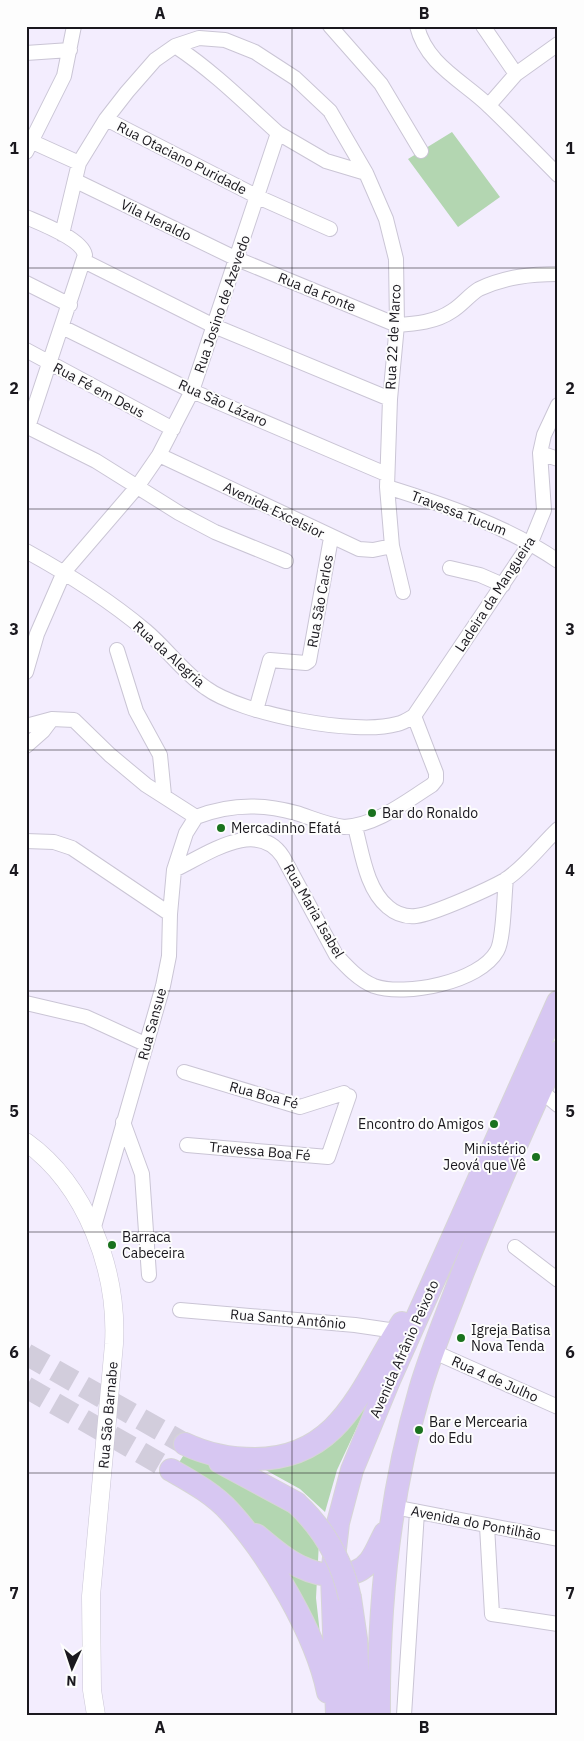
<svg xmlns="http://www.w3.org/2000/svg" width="584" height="1741" font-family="'IBM Plex Sans',sans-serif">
<rect width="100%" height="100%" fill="#f3edfe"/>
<path fill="#b3d6b1" d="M452,132L500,197L458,227L408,159Z
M378,1382L337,1470L325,1512L300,1489L262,1468Z
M185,1453L222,1470L291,1509L319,1542L316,1598L320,1634L178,1464Z"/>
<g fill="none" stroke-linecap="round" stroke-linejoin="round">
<path stroke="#d2cddc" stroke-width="22" stroke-dasharray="22 11" stroke-linecap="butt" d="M26,1354L185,1444
M26,1387L171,1470"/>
<g stroke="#cac5d5" stroke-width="16">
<path id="minor" d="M330,26L381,84L421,151
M417,26C426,65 465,82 490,107C513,129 535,152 558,175
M483,26L516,74
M26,53L70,50
M489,105L516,74L558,44
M106,119L258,197L330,229
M278,133L326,161L366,173
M26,139L79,163
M26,152L64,76L74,26
M76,181L237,259L397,325C415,324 436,322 452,311C462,305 469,295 479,289C505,277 530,274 558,274
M26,217C40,223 82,239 85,255L28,427L96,461L179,513L215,532L286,561
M62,234L79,163L106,119L127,92L155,60L175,46L199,38L225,40L255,52L295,78L330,111L366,173L386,219L396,259L397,325L390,399L387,487L392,546L403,592
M84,261L214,326L390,399
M26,283L70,305
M62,327L192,391L386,474
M26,350L173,429
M540,453L558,459
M159,455L359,549L373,550L392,546
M387,487C445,505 507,526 558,561
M26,551C68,574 109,600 146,631C167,649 183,672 206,688C241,714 356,736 397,724C403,723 409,719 414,716
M450,568L480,575L503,585
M117,650L136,711L160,755L164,795
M26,672L37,634L64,572L137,487L159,455L192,391L278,133C245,103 213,71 175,46
M256,710L270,660L306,663L309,661L331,538
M414,716L531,542L544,510L540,453L544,435L558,405
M26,726L52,719L74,720L110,755L146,785L196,817C229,804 261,803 296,813C312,818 327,825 344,827C377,825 405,802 432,785L436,780V773L414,716
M26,746L43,731L52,719
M355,827C362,852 366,889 388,907C396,914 406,917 416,916C434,914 489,889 505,880C525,867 541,845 558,829
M26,841L54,842L72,848L170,914
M174,870C206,855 257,817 283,857L336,955C347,967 359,980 374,986C405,997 480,982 497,951C504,939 504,895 506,879
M26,1003L86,1017L145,1044
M184,1072L300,1107L344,1093
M540,1090L558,1105
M123,1122L142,1174L149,1275
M187,1145L328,1157L349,1096
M93,1230L163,986L169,956L170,914L174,870L186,833L196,817
M515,1247L558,1280
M180,1310L355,1325L396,1331
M432,1351L558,1407
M394,1507L558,1539
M487,1526L492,1614L558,1624
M404,1715L417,1512"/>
</g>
<g stroke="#cac5d5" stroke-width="19">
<path id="tertiary" d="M26,1142C87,1186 118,1271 114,1344L91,1596L92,1690L96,1715"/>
</g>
<g stroke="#d6d5d6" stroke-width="24">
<path id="primary" d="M185,1444C208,1455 230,1459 255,1459C341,1459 362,1385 402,1323
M220,1462L296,1503
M171,1470C192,1482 214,1494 230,1512C270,1556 316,1634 328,1692
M256,1535C270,1546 284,1560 301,1567C321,1577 355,1581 370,1561C376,1553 380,1542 385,1533
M350,1598L356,1639L359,1715
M337,1715L332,1575L338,1523L352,1470L390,1378L558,1002
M379,1715C378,1605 389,1496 420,1390C431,1352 447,1315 461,1277C491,1201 524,1126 558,1052"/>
</g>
<use href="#minor" stroke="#fff" stroke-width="14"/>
<use href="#tertiary" stroke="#fff" stroke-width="18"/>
<use href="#primary" stroke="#d7c7f2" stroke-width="22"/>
<g stroke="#d6d5d6" stroke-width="24" stroke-linecap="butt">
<path id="primary-bridge" d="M296,1503C324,1529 342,1561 350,1598"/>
</g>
<use href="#primary-bridge" stroke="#d7c7f2" stroke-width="22"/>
</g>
<path fill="none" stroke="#1a181e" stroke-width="1" stroke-opacity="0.55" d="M292,26V1715M26,268H558M26,509H558M26,750H558M26,991H558M26,1232H558M26,1473H558"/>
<g fill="#1a721e" stroke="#fdfdfd" stroke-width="2">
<circle cx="372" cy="813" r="5"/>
<circle cx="221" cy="828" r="5"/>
<circle cx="494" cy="1124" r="5"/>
<circle cx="536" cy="1157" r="5"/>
<circle cx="112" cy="1245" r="5"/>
<circle cx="461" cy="1338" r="5"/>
<circle cx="419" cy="1430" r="5"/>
</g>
<g text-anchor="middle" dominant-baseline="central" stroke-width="4" stroke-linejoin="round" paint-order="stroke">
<g font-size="14" fill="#1a181e" stroke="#fdfdfd">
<text transform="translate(182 158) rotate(27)">Rua Otaciano Puridade</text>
<text transform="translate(156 220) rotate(26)">Vila Heraldo</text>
<text transform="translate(317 292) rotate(22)">Rua da Fonte</text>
<text transform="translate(222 304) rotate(-71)">Rua Josino de Azevedo</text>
<text transform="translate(393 337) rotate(-87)">Rua 22 de Marco</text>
<text transform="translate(99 390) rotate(28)">Rua Fé em Deus</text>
<text transform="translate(223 403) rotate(24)">Rua São Lázaro</text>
<text transform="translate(274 510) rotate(26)">Avenida Excelsior</text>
<text transform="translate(459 513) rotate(21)">Travessa Tucum</text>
<text transform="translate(495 594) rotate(-57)">Ladeira da Mangueira</text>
<text transform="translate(320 601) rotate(-80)">Rua São Carlos</text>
<text transform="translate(169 654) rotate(42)">Rua da Alegria</text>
<text transform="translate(314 911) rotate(60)">Rua Maria Isabel</text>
<text transform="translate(152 1024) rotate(-75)">Rua Sansue</text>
<text transform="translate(264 1095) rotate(15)">Rua Boa Fé</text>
<text transform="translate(260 1151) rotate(5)">Travessa Boa Fé</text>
<text transform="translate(288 1319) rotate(5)">Rua Santo Antônio</text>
<text transform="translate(404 1349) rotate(-66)">Avenida Afrânio Peixoto</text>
<text transform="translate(495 1379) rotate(24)">Rua 4 de Julho</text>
<text transform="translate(108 1415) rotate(-85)">Rua São Barnabe</text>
<text transform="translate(476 1523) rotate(11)">Avenida do Pontilhão</text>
</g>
<g font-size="14" fill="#1a181e" stroke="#fdfdfd" text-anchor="start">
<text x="382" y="813">Bar do Ronaldo</text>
<text x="231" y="828">Mercadinho Efatá</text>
<text x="484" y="1124" text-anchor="end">Encontro do Amigos</text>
<text x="526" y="1149" text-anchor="end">Ministério<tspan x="526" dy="16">Jeová que Vê</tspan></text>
<text x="122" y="1237">Barraca<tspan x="122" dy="16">Cabeceira</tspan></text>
<text x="471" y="1330">Igreja Batisa<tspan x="471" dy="16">Nova Tenda</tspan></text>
<text x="429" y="1422">Bar e Mercearia<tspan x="429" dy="16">do Edu</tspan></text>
</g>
</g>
<rect width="584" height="1741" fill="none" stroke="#fdfdfd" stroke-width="55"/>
<g transform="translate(72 1668) rotate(183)" stroke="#fdfdfd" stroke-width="4" paint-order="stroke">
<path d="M0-4L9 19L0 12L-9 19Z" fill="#1a181e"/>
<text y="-8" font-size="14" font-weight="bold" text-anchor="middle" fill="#1a181e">N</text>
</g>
<rect x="28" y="28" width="528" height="1686" fill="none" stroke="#1a181e" stroke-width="2"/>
<g font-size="16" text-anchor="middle" font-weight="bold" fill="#1a181e">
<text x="160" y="19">A</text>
<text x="424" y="19">B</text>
<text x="14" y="154">1</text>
<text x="570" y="154">1</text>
<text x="14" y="394">2</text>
<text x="570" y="394">2</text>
<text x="14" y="635">3</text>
<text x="570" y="635">3</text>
<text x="14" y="876">4</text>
<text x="570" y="876">4</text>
<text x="14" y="1117">5</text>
<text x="570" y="1117">5</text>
<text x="14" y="1358">6</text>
<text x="570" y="1358">6</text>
<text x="14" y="1599">7</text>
<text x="570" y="1599">7</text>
<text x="160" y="1733">A</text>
<text x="424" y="1733">B</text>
</g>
</svg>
